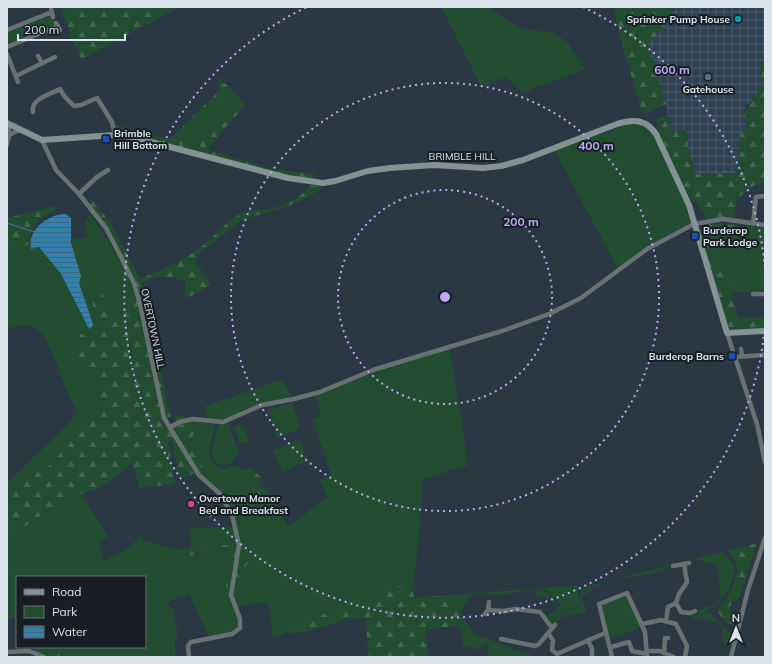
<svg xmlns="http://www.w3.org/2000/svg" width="772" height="664" font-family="Mulish,sans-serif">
<defs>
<pattern id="industrial-grid" width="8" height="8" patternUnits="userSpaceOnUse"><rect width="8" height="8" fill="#2e4152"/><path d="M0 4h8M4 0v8" fill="none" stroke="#4c5c6b"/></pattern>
<pattern id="forest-firs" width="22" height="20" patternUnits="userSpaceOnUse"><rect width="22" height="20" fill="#224d31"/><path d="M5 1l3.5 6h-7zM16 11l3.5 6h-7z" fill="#42664f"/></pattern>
<pattern id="water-rules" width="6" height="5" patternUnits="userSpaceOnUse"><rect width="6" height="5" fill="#3480aa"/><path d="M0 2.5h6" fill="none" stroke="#3a6882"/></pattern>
</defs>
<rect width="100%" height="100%" fill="#2a3844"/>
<path fill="url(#industrial-grid)" d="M675,7H765V59L761,63L760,71L763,84L759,93L747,105L743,114L747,127L746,131L740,133L738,167L736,173L698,175L695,174L689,151L686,130L671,132L666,104L648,44L671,16Z"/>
<path fill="#224d31" d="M441,7H488L515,25L524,29L555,33L568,43L585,69L522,93L507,77L481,86Z
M49,17L55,18L56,20L53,22V26L7,44L8,33L33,22Z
M233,91L243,102L218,128L209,133L197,147L181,142Z
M633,123L645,125C660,140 686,200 691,222L642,249L618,269L555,151L594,136L609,133L621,125Z
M90,214C109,242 128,270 136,303L114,308L108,305L93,307C96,317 103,327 96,337L80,334L77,349L96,385L98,406L95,412L75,430L53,464L35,473L7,493V483L70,422L77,411C73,403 68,395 65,386C59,372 49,335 35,328C27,324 16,327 7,328V252L30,244L31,249L39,247L61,273L87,325L93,324L79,283L81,276L71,243L75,238L81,239L87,236L85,221Z
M735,225L765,228V291L730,293L712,238L723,234Z
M450,348L468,465L422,480L419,541L412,588L399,586L384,589C365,619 326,626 294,634L288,632L273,638L268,602L248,604L238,608L233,596L249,559L243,550L242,536L233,510L238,507L204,471L191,443L197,421L215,424L209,453L214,465L223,469L235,465L246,472L260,498L269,495L288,527L327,497L320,480L332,476L312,419L321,415L315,396L367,375Z
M282,379L290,394L295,398L267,403L221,421L212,420L204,415L206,406Z
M292,403L300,425L297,430L277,438L269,409Z
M228,422L238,451L235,456L234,461L223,466L215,462L211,452L219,424Z
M242,424L249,441L240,444L234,427Z
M298,440L300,441L308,462H304L283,472L273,451Z
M76,495H82L108,537L99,541L103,562L131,546L141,535L146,541L182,551L184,556L233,550L226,585L240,623L235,631L220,635H208L189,594L167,602L173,611L178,637L175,638L176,657H61L53,647H145V577H17V617L7,620V538Z
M234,527V544L191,548L189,528Z
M721,552L724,554L733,564C738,587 714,614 691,616L700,609L714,605L721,597L716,565L696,559L672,565L664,570L650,574L611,580L593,588L592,585Z
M577,585L580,603L578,607L565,610L562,608C558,604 554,594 549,591C540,586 511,594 500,595C491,595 486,591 475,595C468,598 461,606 461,614L474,634L535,657H489L487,643L476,651L475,647L463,646L460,625L465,624L449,595Z
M591,585L592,590L582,596V601L587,611L585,613L565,616L553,625L548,623L553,619L561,617L564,611L579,607C583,597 575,590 591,585Z
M534,590L550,593L557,604L563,610L560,616L553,618L548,623L545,616L557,611V605L548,597L535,595Z
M625,596L641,627L610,639L601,605Z
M709,612L730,634L726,654L727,649L722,639L723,628C715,618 701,620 692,619L691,617Z"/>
<path fill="url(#forest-firs)" d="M60,7H179L81,60Z
M613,7H675L666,25L648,44L666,104L647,113L642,112L625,55Z
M765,59V183L755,185L737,199L734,218H706L705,212H702L697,202L692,201C683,185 654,134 657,119L668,115L671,132L686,130L689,151L695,173L698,175L736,173L738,167L740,133L746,131L747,127L743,114L763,84C761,74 758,67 765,59Z
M219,78L233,91L181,142L197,147L209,133L218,128L243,102L245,105L207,150L268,168L313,174V177L308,179L148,146L140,149L137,136L119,132L116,125L170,139L219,91Z
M318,185L324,187L302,201L267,213L243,219L197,255L196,264L211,284L198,293L185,298V281C169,275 156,275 141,283L146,299L152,304L153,309L151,315L167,403L171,417L167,419L161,412L163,425L173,433L176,426L175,416L179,415L197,421L191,443L204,471L238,507L233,510L242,536L243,550L249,559L236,592L230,599L226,585L233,550L184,556L181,549L234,544C241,509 223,494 199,472L184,477L178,475L172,440L168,441L175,484L140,488L132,464L105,485L68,499L7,538V493L35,473L53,464L75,430L95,412L98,406L96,385L80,359L77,349L80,334L96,337C104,326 94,318 93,306C92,301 93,295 94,289L101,291L108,305L114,308L136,302L132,288L121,266L112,236L90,206L92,199L110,222L140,279C163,269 185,260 205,244C216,235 227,220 240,214C247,209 256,211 264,210C279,208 301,199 309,186Z
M56,206V209C40,219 30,223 30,244L7,252V218Z
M713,223L735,225L727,232L712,238L739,318L765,317V329H728L700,231L708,228V224Z
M250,468L260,476L261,479L258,485L268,491L269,495L260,499L246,472L242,470Z
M753,544H757L738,600L732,601C729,608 729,613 736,619L735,625L727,623L718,613V610C728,600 741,576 736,562C734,558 731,555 728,551Z
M386,584L412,588L414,598L449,595L466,624L426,630L428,656L425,657H369L365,618L348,619L294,634L288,632L294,625L331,612L353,610L378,599Z
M35,647H53L61,657H46L34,650Z"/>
<path fill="url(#water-rules)" d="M66,214L71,218V243L81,276L79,283L93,324L92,327L89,329L61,274L39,247L31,249C27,230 48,214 66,214Z"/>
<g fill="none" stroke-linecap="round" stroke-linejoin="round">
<path stroke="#3480aa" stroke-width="1" d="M7,223L34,232"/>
<path stroke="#687272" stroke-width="4.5" d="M51,8L53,17
M56,23L60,30
M7,30L52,12
M7,47L58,26
M7,54L18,82
M38,56L42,63
M16,76L55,57
M33,112C30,99 51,94 60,89L65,97L74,106L81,105L97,98L112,122L115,135
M9,125V135
M42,140L56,170L79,194L106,228L121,257L134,283L140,304L164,418L199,475L220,494L232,515L239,545L231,595L240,619V628L232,634L191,642L188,646L189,657
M7,145L9,135L19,130
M79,194L97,177L108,170
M753,224L756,197L765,196
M753,294H765
M727,333L757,424L765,462
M741,349L742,356
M735,357L765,355
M171,427L179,422L193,419L223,422L262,405L294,399L320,392L373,370L502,331L549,314L581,298L647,249L694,224L723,219L765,225
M673,566L689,563
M676,603L681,612L690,613L695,611
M488,610L504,611L515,609L540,612L552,628
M485,614L488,610L489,602
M666,621L668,607L676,603L679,594L687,582L684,564
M642,624L661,620L676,624L687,646L685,657
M555,625L548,633L553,640L552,650L557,654L605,633
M501,639L535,646L539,644L548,633
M588,640L592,649V657
M611,647L629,642L632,651L647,654
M647,651H660L674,657
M7,652L29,651L44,657
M664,653L665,638H668
M612,657L599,604L627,593L645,632L647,657
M731,657L748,590L765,538"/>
<path stroke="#839394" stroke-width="6" d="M7,123L42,140L115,135L132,137L288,178L323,183L335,181L368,171L390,168L434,165L483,168L501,166L523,160L617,124C634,119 646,119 656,134L689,205L727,333L765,331"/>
</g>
<g fill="none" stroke="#bda9f5" stroke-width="2" stroke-dasharray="2 4">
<circle cx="445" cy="297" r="107"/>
<circle cx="445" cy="297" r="214"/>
<path d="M765 325A321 321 0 1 1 307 7M583 7A321 321 0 0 1 765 269"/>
</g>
<circle fill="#0f9aa8" stroke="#181e24" stroke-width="1.5" cx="738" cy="19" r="4"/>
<circle fill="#5c6f8a" stroke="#181e24" stroke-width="1.5" cx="708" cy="77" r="4"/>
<g fill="#1a4fb4" stroke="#181e24" stroke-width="1.5">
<rect x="102" y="135" width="8" height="8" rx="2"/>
<rect x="691" y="232" width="8" height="8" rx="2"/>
<rect x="728" y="352" width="8" height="8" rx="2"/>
</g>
<circle fill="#d1479c" stroke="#181e24" stroke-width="1.5" cx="191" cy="504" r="4"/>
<g text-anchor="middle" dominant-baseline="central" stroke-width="4" stroke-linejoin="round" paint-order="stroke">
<g font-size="10" font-weight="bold" fill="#dbe3eb" stroke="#181e24" text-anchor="start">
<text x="730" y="19" text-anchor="end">Sprinker Pump House</text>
<text x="708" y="89" text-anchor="middle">Gatehouse</text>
<text x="114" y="133">Brimble<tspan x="114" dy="12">Hill Bottom</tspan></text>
<text x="703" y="230">Burderop<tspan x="703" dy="12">Park Lodge</tspan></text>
<text x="724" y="356" text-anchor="end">Burderop Barns</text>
<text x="199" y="498">Overtown Manor<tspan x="199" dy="12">Bed and Breakfast</tspan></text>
</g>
<g font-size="10" fill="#dbe3eb" stroke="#181e24">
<text x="462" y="156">BRIMBLE HILL</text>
<text transform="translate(153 329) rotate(78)">OVERTOWN HILL</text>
</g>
</g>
<circle cx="445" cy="297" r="6" fill="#bda9f5" stroke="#181e24" stroke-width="2"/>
<g font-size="12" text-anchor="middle" font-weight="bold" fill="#bda9f5" stroke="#181e24" stroke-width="4" stroke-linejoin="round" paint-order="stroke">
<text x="672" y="74">600 m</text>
<text x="596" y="150">400 m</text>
<text x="521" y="226">200 m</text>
</g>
<rect width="772" height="664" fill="none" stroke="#dbe3eb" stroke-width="16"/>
<rect x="16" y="576" width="130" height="72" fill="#181e24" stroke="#666d74"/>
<rect x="24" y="589" width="20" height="6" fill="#839394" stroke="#666d74"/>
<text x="52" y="596" font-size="12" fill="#dbe3eb">Road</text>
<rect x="24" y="606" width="20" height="12" fill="#224d31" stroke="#666d74"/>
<text x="52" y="616" font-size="12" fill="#dbe3eb">Park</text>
<rect x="24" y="626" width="20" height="12" fill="url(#water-rules)" stroke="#666d74"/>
<text x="52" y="636" font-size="12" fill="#dbe3eb">Water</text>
<g transform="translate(736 628)" stroke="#181e24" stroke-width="3" paint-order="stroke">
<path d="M0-3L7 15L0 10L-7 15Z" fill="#dbe3eb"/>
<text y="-6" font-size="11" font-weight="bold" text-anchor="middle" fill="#dbe3eb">N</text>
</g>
<path d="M18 34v6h107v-6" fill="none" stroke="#dbe3eb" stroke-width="2"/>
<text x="24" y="34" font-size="12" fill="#dbe3eb" stroke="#181e24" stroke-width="3" paint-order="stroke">200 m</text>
</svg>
